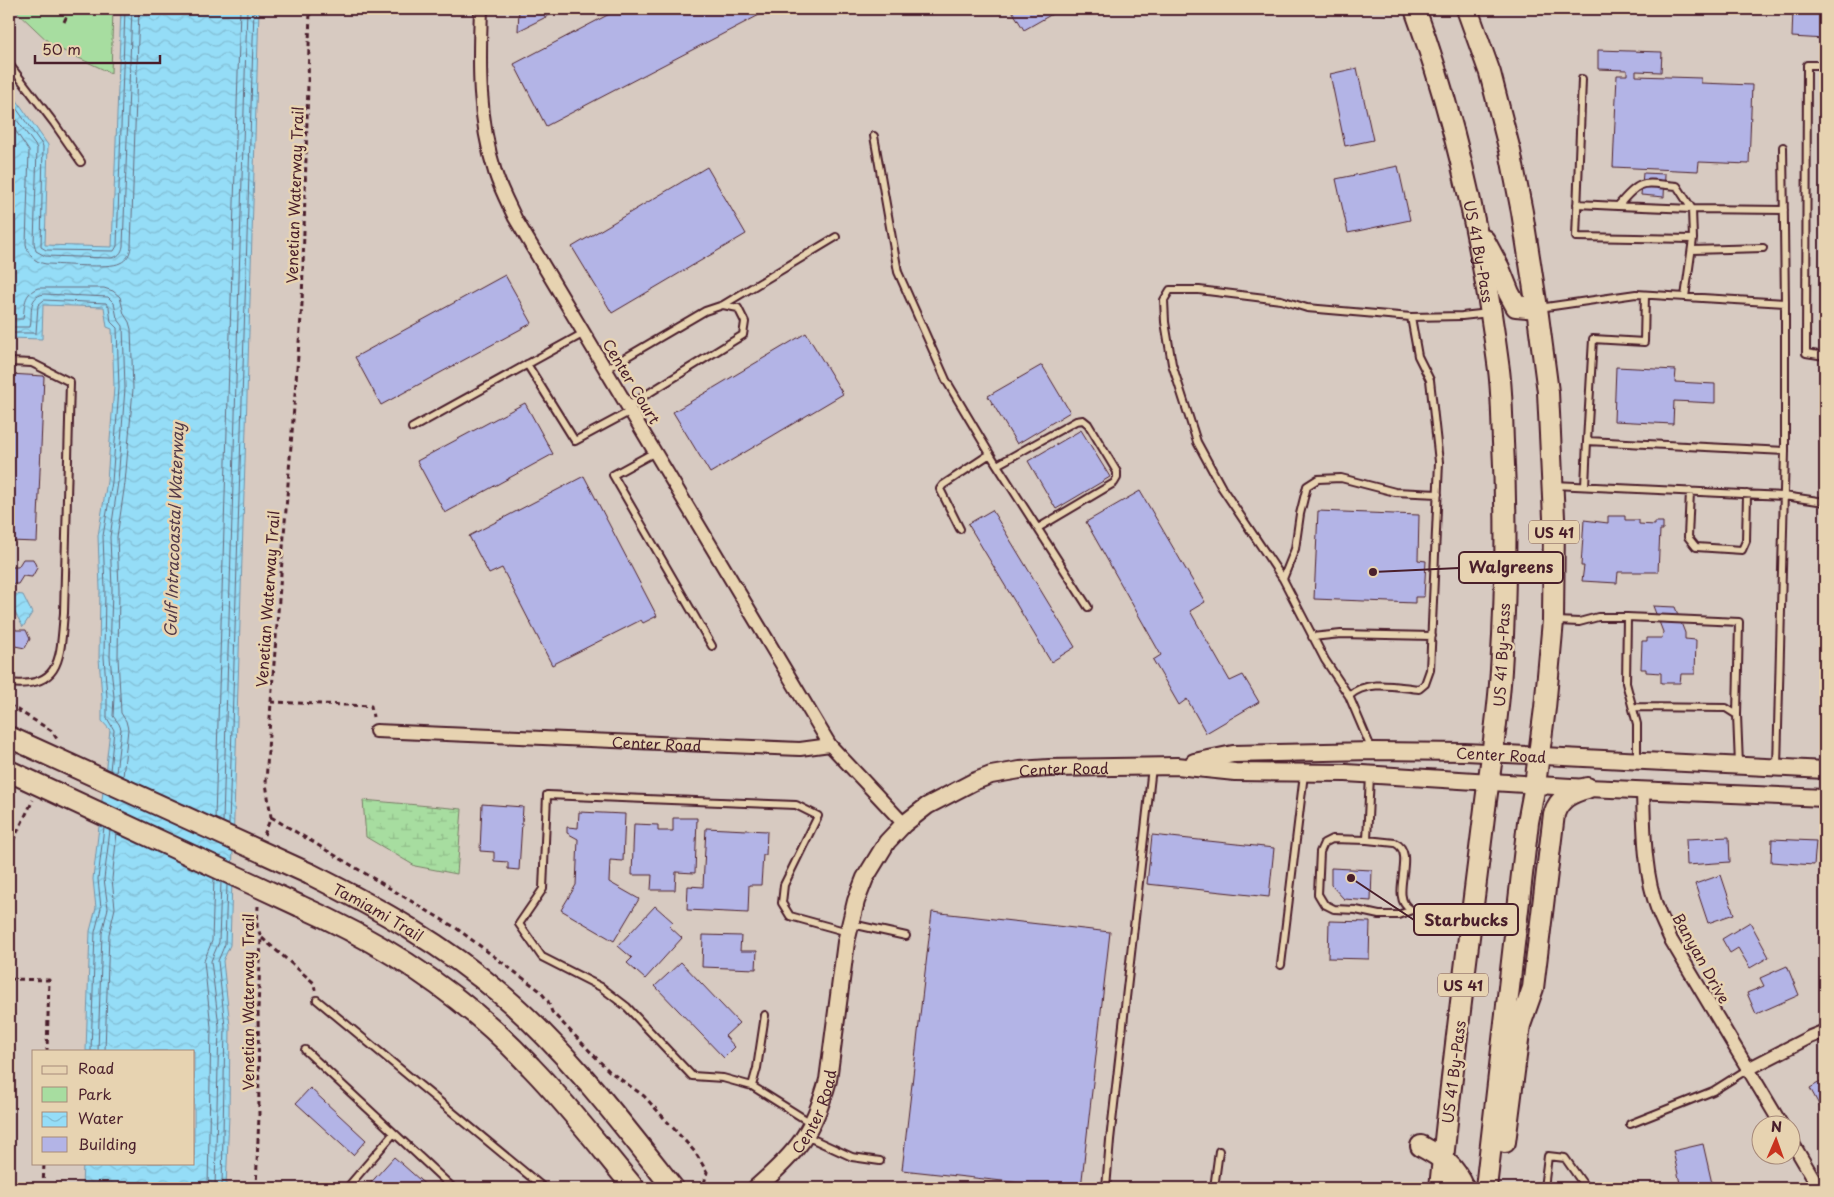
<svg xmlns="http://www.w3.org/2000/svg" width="1834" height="1197" font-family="'Playpen Sans',sans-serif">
<defs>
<pattern id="wetland-marsh" width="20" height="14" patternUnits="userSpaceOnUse" patternTransform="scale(1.25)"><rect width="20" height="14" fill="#a7dda0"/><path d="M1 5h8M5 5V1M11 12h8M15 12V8" fill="none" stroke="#91bd8a"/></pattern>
<pattern id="water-waves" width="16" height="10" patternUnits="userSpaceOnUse" patternTransform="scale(1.25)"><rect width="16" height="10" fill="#95ddf7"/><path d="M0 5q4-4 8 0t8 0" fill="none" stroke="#82bdd4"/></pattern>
</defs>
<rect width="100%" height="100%" fill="#d7cac1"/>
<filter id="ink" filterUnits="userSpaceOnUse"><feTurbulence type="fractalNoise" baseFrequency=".02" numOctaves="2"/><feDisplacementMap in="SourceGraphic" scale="10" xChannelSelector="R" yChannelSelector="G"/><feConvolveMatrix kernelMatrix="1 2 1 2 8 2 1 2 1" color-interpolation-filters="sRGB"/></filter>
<g filter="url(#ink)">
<path fill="#a7dda0" stroke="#787e66" d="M14,9H113L111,73L53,46Z"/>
<path fill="url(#wetland-marsh)" stroke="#787e66" d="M363,800L462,809L457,874L415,866L366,837Z"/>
<path fill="url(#water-waves)" stroke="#7791a5" d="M121,9H259L230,945L223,961L230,1026L229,1115L226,1188H82L83,1163H194V1051H86L90,931L96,908L93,879L110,730L102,721V697L99,658L100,589L98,536L107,481L114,387L112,329L107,327L104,307L43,305L42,339L9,338V89L48,145L45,245L112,247Z
M14,594L23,595L32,613L23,627L9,602Z"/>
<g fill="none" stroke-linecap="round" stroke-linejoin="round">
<path stroke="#686b7d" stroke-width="1" d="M9,98L43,146L41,247L46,250L114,251L117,246L125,9
M9,109L37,148L34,243L36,251L45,256L111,258C118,257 122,253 123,246L132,9
M9,121L29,151L26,244C28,255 34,262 46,264C61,264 109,269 120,263C127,260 130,254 131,247L139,9
M9,319H23C25,305 23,294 38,288H104L113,291L120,297L124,314L129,322L131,329L133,389L125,483L117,537L119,589L118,657L121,713L126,721L128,729L123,777
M9,327H30C33,314 27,297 44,294L108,297L114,303L117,318L123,326L125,388L118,482L110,537L112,589L110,657L114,697L113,716L119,724L121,729L116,773
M9,333H36L38,305L44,300L106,303L109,307L111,322L117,328L119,388L112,482L103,536L105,589L104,657L107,697V718L114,730L110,771
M215,819L240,9
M223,822L247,9
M229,825L254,9
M91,1051L95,932L101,908L98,879L104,827
M98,1051L102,933L108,908L104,879L110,830
M105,1051L109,934L115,908L112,879L117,833
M208,1188L211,1027L204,961L212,941L214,878
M215,1188L219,1026L211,961L219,942L221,882
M222,1188L225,1026L218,961L225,944L227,885"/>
</g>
<path fill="#b3b4e6" stroke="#4a1f2b" d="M519,9H562L518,31Z
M619,9H764L765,12L546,126L514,64Z
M1011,9H1061L1024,30Z
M1793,9H1825V39L1792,37Z
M1598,50L1662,52L1661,72L1636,71V76L1701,78V83L1752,85L1749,164L1699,162L1698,171L1613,167L1617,75H1627V70L1598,69Z
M1357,68L1373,140L1345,146L1330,74Z
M1821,75H1825V114L1819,113Z
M1398,166L1410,220L1348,233L1336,179Z
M707,167L746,234L612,313L572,247Z
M1643,173L1665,174L1664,197L1641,195Z
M505,275L532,323L381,405L355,357Z
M806,333L843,394L710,473L673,412Z
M1042,365L1070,412L1017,444L988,396Z
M1616,367L1676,370L1675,382L1715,384V403L1674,401L1673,424L1614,421Z
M9,374L44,376L37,542L9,541Z
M525,403L553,454L445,513L417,461Z
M1081,430L1110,477L1056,509L1028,461Z
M584,476L657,616L643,623L641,620L552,665L502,568L489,574L469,536Z
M1140,491L1205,602L1190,611L1230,681L1243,675L1259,702L1206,733L1187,699L1179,705L1153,660L1161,655L1086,522Z
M992,510L1075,647L1051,662L968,524Z
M1318,511L1419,515L1418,560L1426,561L1424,597H1415V603L1314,599Z
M1608,516H1625V520H1639V524L1655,525V522H1663V530H1660L1658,572H1618L1617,583L1582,581L1584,566H1581L1584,520L1608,523Z
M23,559H33L37,568L32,577L23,576L18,584H9V565L10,567H18Z
M1653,606L1675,607L1685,633V639L1696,640L1695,674H1681L1680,683H1661V673L1646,672V669H1641L1642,641H1647V638H1662L1663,632Z
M9,622H12L16,630H26L30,639L25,648L15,646L11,639H9Z
M482,804L523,807L519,870L508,869V862L494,861V852L480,851Z
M579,812L625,814L623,861L610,860L609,882L639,899L614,941L561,910L576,885L578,839L567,833V827L578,828Z
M673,818H697L695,873L676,872L675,890H651L652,875H632L634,824L658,825V831H673Z
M706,828L767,831L766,855H763L761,885H749L748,913L687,910L688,886L703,887Z
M1152,835L1274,848L1269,897L1147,884Z
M1729,837L1730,862L1687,865L1686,839Z
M1772,839L1816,841L1814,865L1771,862Z
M1331,868L1372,870L1371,901L1344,899L1331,885Z
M1721,875L1734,914L1708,923L1695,884Z
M655,906L673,922L669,926L682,938L645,979L627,963L632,958L618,946Z
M932,912L1110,932L1081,1188H1066L902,1170Z
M1329,921L1370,922L1369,959L1328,958Z
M1750,922L1769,957L1750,968L1738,948L1730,953L1722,939Z
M703,935L741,936L740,951H757L756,969L702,967Z
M681,962L739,1023L725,1036L735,1047L724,1058L655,986Z
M1787,966L1799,995L1756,1014L1747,993L1764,986L1760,978Z
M1825,1079V1116L1810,1088Z
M310,1088L366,1140L353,1155L296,1103Z
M1703,1144L1713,1188H1681L1673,1151Z
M394,1157L429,1188H366Z
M1032,1184L1066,1188H1031Z"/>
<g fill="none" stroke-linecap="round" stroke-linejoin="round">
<g stroke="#4a1f2b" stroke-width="10">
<path id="service" d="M9,64L54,123L81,162
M1825,65H1807L1806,353L1825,356
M1582,79L1576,237L1693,239
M874,136L898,272L946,380L990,454L943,485L940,489L960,529
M1783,147L1785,303
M1577,204L1618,206C1641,178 1643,183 1677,186L1692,209L1784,210
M1618,206L1692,209L1693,239L1685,297
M1692,250L1763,248
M723,305L836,237
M1539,308L1636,294L1785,303V451L1777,767
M9,362L32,363L70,382L64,613C60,655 63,689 9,683
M527,364L575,441L631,411
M606,369L705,311L723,305L738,308L745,322L743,335L628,406
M412,428L584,333
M1587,441L1593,339L1644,342L1645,295
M655,452L613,475L712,646
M990,454L1088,607
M997,465L1076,421L1083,420L1088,424L1117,472V478L1114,483L1038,528
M1554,485L1784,496L1825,502
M1585,486L1587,441L1785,451
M1690,491L1688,537L1696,547L1742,550L1746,541L1747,494
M1283,579L1295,549L1300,514L1307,486L1318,479L1341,478L1395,492L1438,494
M1627,617L1739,622L1737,715
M1557,621L1579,622L1598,617H1627L1626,683L1637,724V759
M1312,637L1341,634L1432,636
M1349,696C1367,679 1397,687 1419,689L1425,684L1430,670L1439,462L1430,380L1418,356L1411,317L1462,316L1489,313
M1633,707L1726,708L1737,715L1739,765
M1372,750L1349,696L1325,660L1283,579L1222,488L1197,442L1172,364L1165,322L1164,300L1170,290H1199L1281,300L1307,308L1411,317
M1370,775L1367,840L1395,843C1418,853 1388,897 1410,909C1420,914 1455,915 1468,917
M1367,840L1332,839L1324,843L1320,852L1318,894L1324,904L1334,909L1356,910L1379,915H1398L1412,910
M852,924L906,936
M1281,965L1304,774
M317,1000L544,1188
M305,1050L453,1188
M752,1086L757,1068L765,1015
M811,1123L752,1086L723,1078L692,1076L627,1007L601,987L542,957L519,924L543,889L547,795L796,805L818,816L784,885L782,903L790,916L848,932
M1630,1124L1713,1091L1748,1069
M806,1136L852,1157L880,1161
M347,1188L394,1133
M1106,1188L1110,1140L1152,767
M1214,1188L1219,1151
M1544,1188L1548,1156L1565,1158L1586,1188"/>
</g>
<g stroke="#4a1f2b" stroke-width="16">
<g id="minor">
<path d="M481,9C479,64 478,119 495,172C500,188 508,203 515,218L830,745L904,824"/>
<path id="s1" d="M376,731L800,749L830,745"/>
<path d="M1643,791C1644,830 1644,874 1658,911C1662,921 1667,931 1671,940L1781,1124"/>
<path d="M1748,1069L1810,1037L1825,1031"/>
<path d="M1792,1142L1819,1188"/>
</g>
</g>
<g stroke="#4a1f2b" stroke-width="20">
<g id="tertiary">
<path id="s2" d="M1194,762L1233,754L1373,751L1465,752L1825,770"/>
<path id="s3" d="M756,1188C797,1152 813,1134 828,1080L846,942L856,901L865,878L887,842L904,824L927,806L973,782L991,775L1020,770L1049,768L1177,766L1235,772L1346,773L1587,788L1825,798"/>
</g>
</g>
<g stroke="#4a1f2b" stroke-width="24">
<g id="primary">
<path id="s4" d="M1415,9C1458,126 1483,247 1499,370C1502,394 1502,418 1503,442C1507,518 1506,594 1501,670C1498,722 1489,773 1483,825C1468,946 1452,1067 1440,1188"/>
<path d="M1467,9L1490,73L1510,151L1522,212L1537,308L1548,392L1554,518L1553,621L1545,708L1535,785L1528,822L1486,1188"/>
<path d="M1484,240L1499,268L1509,293L1516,306L1537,308"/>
<path id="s5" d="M310,874C378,908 444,945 502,995C567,1051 620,1121 673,1188"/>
<path d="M300,906C386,944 467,998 531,1067C568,1105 600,1147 634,1188"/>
<path d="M1505,1142L1520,1025L1533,988L1554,814C1559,798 1572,792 1587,788"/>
<path d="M1421,1146C1443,1158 1454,1165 1464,1188"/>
</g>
</g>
<path stroke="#4a1f2b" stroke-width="3" stroke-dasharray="5 4" stroke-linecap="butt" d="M64,22L70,9
M271,702L371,706L373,717
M9,705L52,731L57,739
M271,817L456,928L539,990L548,1001L552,1012L609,1071L644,1096L695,1152L707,1172L703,1188
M264,835L271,817L266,783L271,702L302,304L310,9
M9,849L33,800
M262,938L314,983L315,990
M9,979L49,980L47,1051
M43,1188L44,1163
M256,1188L259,1115L258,1009L261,937L257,926L258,906"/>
<use href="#service" stroke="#e7d3b1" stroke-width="6"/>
<use href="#minor" stroke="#e7d3b1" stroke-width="12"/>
<use href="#tertiary" stroke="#e7d3b1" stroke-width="16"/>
<use href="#primary" stroke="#e7d3b1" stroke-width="20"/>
<g stroke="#4a1f2b" stroke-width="24" stroke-linecap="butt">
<path id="primary-bridge" d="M9,737L310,874
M9,771L300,906"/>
</g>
<use href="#primary-bridge" stroke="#e7d3b1" stroke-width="20"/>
</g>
</g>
<g text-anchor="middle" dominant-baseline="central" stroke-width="5" stroke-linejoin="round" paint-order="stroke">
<g fill="#e7d3b1" stroke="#795553" stroke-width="1">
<rect x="1529" y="520.5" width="50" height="23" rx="4"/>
<rect x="1438" y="973.5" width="50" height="23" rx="4"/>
</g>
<g font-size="14" font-weight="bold" fill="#4a1f2b">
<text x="1554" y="532">US 41</text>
<text x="1463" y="985">US 41</text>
</g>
<g font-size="15" fill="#4a1f2b" stroke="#e7d3b1">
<text transform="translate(294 195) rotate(-88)">Venetian Waterway Trail</text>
<text stroke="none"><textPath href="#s4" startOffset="251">US 41 By-Pass</textPath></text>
<text transform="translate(632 381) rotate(59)">Center Court</text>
<text transform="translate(267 599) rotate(-86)">Venetian Waterway Trail</text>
<text transform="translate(1501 655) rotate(-87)">US 41 By-Pass</text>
<text stroke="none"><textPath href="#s1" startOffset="281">Center Road</textPath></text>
<text stroke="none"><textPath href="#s2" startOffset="308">Center Road</textPath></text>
<text stroke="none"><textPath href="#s3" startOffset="579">Center Road</textPath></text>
<text stroke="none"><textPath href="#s5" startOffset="78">Tamiami Trail</textPath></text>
<text transform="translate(1702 958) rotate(61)">Banyan Drive</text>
<text transform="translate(247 1002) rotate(-90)">Venetian Waterway Trail</text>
<text transform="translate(1453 1072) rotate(-83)">US 41 By-Pass</text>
<text stroke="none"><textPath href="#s3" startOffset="98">Center Road</textPath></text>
</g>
<g font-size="16" font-style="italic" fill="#553c4a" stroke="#e7d3b1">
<text transform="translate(173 530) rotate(-88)">Gulf Intracoastal Waterway</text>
</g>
</g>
<path fill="none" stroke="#4a1f2b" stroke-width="2" d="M1373 572L1459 568M1351 878L1414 920"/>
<g fill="#4a1f2b" stroke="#e7d3b1" stroke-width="2">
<circle cx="1373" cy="572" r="5"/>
<circle cx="1351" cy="878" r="5"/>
</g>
<g fill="#e7d3b1" stroke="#4a1f2b" stroke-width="2">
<rect x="1459" y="552" width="104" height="31" rx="5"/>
<rect x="1414" y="904" width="104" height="31" rx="5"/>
</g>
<g font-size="16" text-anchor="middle" font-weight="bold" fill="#4a1f2b">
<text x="1511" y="573">Walgreens</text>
<text x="1466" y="926">Starbucks</text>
</g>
<rect width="1834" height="1197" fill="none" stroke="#e7d3b1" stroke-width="30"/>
<rect x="15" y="15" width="1804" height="1167" fill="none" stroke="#4a1f2b" stroke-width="2" filter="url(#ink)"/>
<rect x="32" y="1050" width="162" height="115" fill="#e7d3b1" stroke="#a88b7b"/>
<rect x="42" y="1066" width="25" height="8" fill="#e7d3b1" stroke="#a88b7b"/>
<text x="78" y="1074" font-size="15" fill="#4a1f2b">Road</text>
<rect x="42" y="1087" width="25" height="15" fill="#a7dda0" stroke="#a88b7b"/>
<text x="78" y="1100" font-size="15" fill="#4a1f2b">Park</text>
<rect x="42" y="1112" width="25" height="15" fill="url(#water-waves)" stroke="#a88b7b"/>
<text x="78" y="1124" font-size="15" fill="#4a1f2b">Water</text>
<rect x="42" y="1137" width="25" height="15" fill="#b3b4e6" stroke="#a88b7b"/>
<text x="78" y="1150" font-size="15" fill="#4a1f2b">Building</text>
<g transform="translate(1776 1140) rotate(2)"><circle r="24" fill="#e7d3b1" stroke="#a88b7b"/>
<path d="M0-4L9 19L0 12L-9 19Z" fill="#c8321e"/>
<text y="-8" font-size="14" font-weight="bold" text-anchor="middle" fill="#4a1f2b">N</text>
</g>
<path d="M35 55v8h125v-8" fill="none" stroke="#4a1f2b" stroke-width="2.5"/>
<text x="42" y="55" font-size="15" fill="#4a1f2b" stroke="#e7d3b1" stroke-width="4" paint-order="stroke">50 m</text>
</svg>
